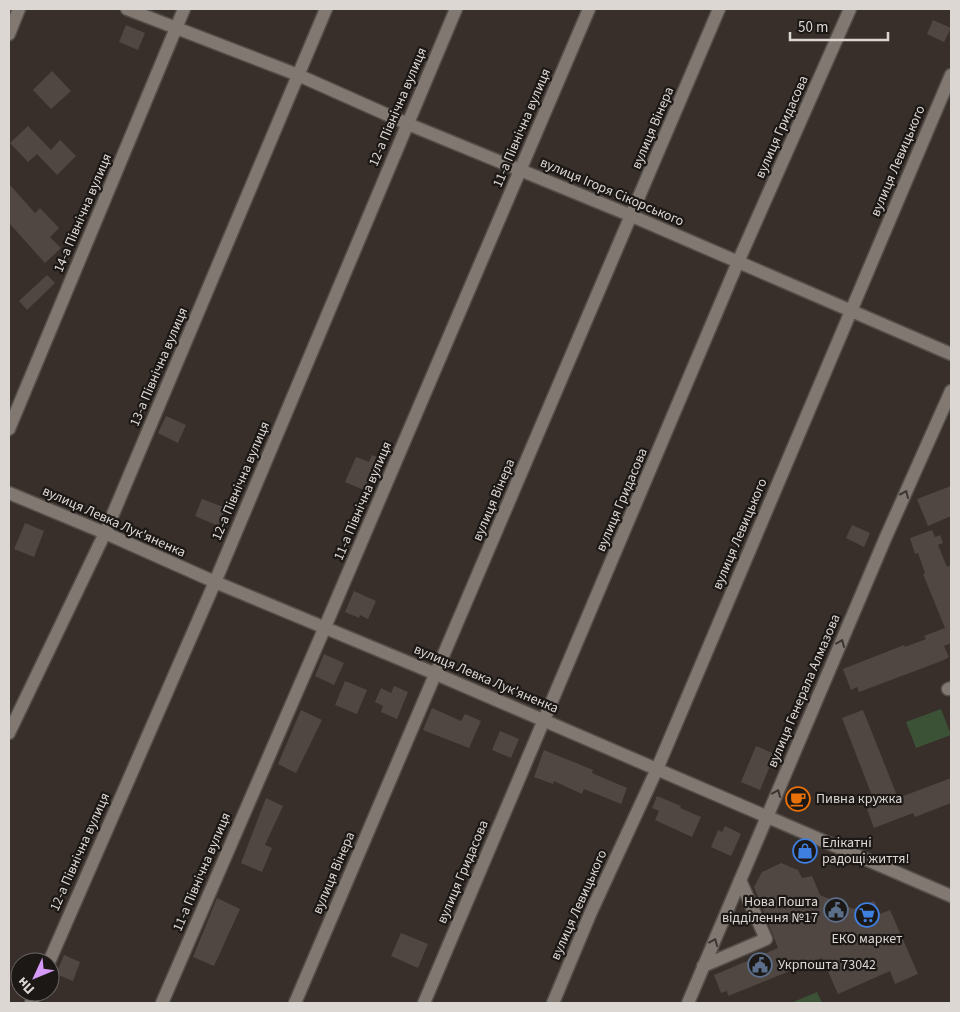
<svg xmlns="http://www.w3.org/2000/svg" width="960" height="1012" font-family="'Source Sans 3',sans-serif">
<rect width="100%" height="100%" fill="#382f2a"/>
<path fill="#3b5237" d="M941,709L951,735L916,748L906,722Z
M817,992L822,1003H791Z"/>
<path fill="#514742" d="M933,20L951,28L944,42L927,34Z
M126,25L145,33L138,50L119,42Z
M52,71L71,91L51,109L33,90Z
M28,126L51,150L60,140L76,156L57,175L37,154L28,162L10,143Z
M9,184L35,213L40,208L59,228L50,237L61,248L45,263L9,223Z
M47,275L55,283L27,310L19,301Z
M166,416L186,425L178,443L158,433Z
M372,455L382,459L379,468L374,466L364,490L345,482L356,457L369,462Z
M951,486V516L928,526L917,499Z
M202,499L226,508L218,526L195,516Z
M25,523L44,531L34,557L14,549Z
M852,525L870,533L864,547L846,538Z
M932,530L935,537L940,535L943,543L938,545L947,567L951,565V643L944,646L949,657L944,660L859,692L857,687L851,690L843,669L904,645L905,647L926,639L924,636L945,628L923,574L925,573L918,553L915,554L910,538Z
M354,591L376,601L368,619L360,615L359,618L345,612Z
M324,654L344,663L334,685L315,676Z
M345,681L367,690L357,714L335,705Z
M394,686L408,692L397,719L381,712L383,706L375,702L381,688L391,693Z
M432,708L461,721L465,714L481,721L469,748L423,730Z
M301,710L322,720L296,773L278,764Z
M863,710L898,798L951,778V803L915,817L913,813L874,828L867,809L876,806L842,718Z
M500,731L519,739L511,758L492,750Z
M756,746L775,754L760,790L741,782Z
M544,750L593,770L592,773L627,788L621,804L584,789L582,794L554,781L553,784L534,777Z
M657,796L681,806L680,808L701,817L692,837L655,820L659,811L652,808Z
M266,798L283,806L265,845L272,848L262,872L241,863Z
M725,826L741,834L731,856L711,847L718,830L722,832Z
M781,863L798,870L802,878L812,876L820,895L853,909L874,901L880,914L890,910L918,974L895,984L890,971L838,994L822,958L728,996L727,991L721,993L714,975L778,948L754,887L762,872Z
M217,898L240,909L214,966L193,957Z
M401,933L428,944L418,968L391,956Z
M64,955L80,962L73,981L56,974Z"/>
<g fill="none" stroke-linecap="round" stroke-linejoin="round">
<g stroke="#544d48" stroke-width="15">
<path id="minor" d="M127,9L298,75L408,124L632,216L951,354
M9,34L19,9
M9,429L184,9
M9,493L105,533L215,582L436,674L951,896
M948,689L951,688
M9,733L105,533L326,9
M49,962L215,582L456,9
M703,966L766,939L740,880
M31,1003L36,992
M162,1003L325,627L589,9
M295,1003L719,9
M424,1003L738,262L850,9
M553,1003L591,912L657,769L951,75
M688,1003L885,539L951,391"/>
</g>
<use href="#minor" stroke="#827872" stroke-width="12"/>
</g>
<defs><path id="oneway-chevron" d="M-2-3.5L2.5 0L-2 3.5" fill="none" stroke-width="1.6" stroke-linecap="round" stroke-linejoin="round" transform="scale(1.25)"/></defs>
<g stroke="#3b3532">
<use href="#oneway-chevron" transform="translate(905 494) rotate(-66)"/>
<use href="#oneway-chevron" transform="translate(841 643) rotate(-67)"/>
<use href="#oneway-chevron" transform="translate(777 793) rotate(-67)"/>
<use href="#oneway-chevron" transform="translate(714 942) rotate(-67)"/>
</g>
<defs>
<g id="cafe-ring" transform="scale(1.25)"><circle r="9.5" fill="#1c1816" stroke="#e8710a" stroke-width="1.5"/><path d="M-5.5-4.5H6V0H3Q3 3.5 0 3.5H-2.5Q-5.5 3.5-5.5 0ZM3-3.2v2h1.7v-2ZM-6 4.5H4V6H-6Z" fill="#e8710a"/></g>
<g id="shop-ring" transform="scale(1.25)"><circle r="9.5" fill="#1c1816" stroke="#3f7fe0" stroke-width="1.5"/><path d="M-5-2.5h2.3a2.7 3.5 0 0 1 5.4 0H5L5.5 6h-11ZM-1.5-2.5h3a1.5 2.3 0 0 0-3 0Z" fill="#3f7fe0"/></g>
<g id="civic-ring" transform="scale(1.25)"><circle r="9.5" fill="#1c1816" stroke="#5c6f8a" stroke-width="1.5"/><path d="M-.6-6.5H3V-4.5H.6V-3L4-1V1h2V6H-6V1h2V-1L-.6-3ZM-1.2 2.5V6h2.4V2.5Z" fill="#5c6f8a"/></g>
<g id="supermarket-ring" transform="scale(1.25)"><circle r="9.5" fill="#1c1816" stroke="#3f7fe0" stroke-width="1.5"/><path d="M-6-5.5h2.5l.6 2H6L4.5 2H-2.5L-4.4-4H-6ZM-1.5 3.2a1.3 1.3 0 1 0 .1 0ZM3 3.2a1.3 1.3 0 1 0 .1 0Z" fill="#3f7fe0"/></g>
</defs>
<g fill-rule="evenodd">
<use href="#cafe-ring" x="798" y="799"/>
<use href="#shop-ring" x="805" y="851"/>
<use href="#civic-ring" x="836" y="910"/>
<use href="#supermarket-ring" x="867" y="915"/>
<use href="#civic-ring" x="760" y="965"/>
</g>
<g text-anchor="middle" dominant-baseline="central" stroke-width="4.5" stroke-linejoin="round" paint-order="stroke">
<g font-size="14" fill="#ddd7d4" stroke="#1c1816">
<text transform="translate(398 107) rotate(-67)">12-а Північна вулиця</text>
<text transform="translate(782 127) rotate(-66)">вулиця Гридасова</text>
<text transform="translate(522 128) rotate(-67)">11-а Північна вулиця</text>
<text transform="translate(653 128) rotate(-67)">вулиця Вінера</text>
<text transform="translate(898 161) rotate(-67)">вулиця Левицького</text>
<text transform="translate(612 192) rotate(23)">вулиця Ігоря Сікорського</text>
<text transform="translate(83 213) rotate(-67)">14-а Північна вулиця</text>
<text transform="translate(159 367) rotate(-67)">13-а Північна вулиця</text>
<text transform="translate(241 481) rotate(-67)">12-а Північна вулиця</text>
<text transform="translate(494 500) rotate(-67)">вулиця Вінера</text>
<text transform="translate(622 500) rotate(-67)">вулиця Гридасова</text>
<text transform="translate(363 501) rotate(-67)">11-а Північна вулиця</text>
<text transform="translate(114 522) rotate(24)">вулиця Левка Лук'яненка</text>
<text transform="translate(740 534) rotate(-67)">вулиця Левицького</text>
<text transform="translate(486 679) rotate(23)">вулиця Левка Лук'яненка</text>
<text transform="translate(804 691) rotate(-67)">вулиця Генерала Алмазова</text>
<text transform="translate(80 852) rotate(-66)">12-а Північна вулиця</text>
<text transform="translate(202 872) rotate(-67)">11-а Північна вулиця</text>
<text transform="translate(463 872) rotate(-67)">вулиця Гридасова</text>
<text transform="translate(334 873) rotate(-67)">вулиця Вінера</text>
<text transform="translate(579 905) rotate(-66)">вулиця Левицького</text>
</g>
<g font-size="14" fill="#ddd7d4" stroke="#1c1816" text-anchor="start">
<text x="816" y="799">Пивна кружка</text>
<text x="822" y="843">Елікатні<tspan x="822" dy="16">радощі життя!</tspan></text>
<text x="818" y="902" text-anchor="end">Нова Пошта<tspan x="818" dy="16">відділення №17</tspan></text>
<text x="867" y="939" text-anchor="middle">ЕКО маркет</text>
<text x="778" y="965">Укрпошта 73042</text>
</g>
</g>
<rect width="960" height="1012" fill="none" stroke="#ddd7d4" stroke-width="20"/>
<g transform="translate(35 977) rotate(226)"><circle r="24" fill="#1c1816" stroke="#696462"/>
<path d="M0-4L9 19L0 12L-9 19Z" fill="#d69bfa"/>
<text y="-8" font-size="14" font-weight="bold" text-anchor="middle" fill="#ddd7d4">Пн</text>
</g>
<path d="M790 32v8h98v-8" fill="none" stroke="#ddd7d4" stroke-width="2.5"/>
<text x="798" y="32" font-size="15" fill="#ddd7d4" stroke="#1c1816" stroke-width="4" paint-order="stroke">50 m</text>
</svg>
